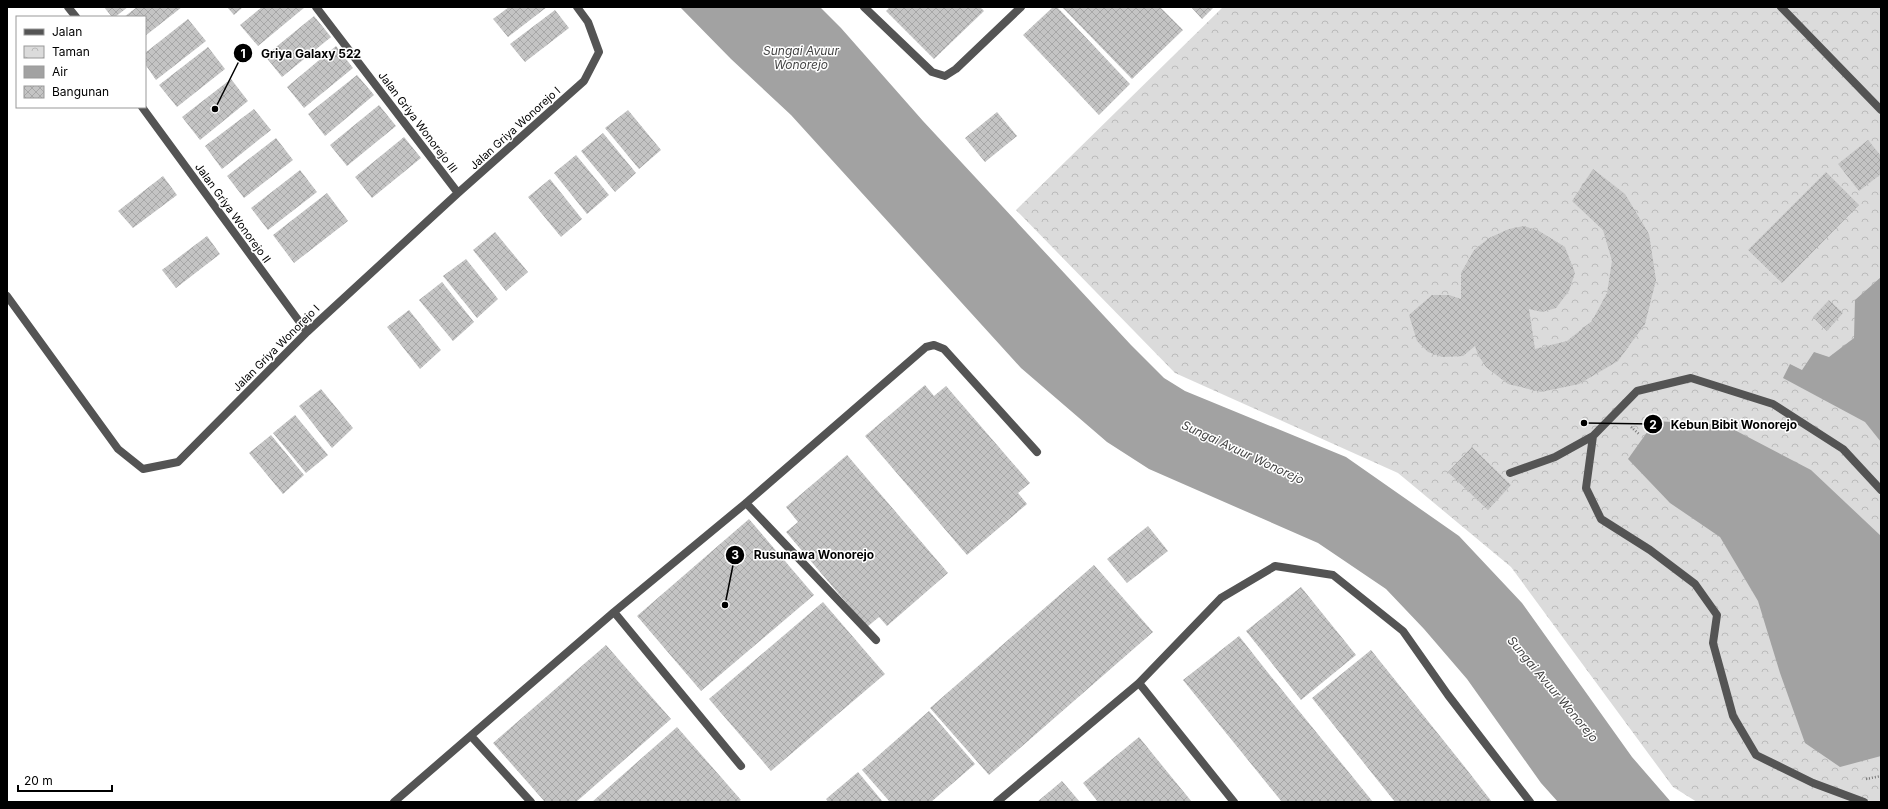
<svg xmlns="http://www.w3.org/2000/svg" width="1888" height="809" font-family="Inter,sans-serif">
<defs>
<pattern id="park-crowns" width="20" height="18" patternUnits="userSpaceOnUse"><rect width="20" height="18" fill="#dbdbdb"/><path d="M2 6a3 3 0 1 1 6 0M12 15a3 3 0 1 1 6 0" fill="none" stroke="#bababa"/></pattern>
<pattern id="building-cross-hatch" width="8" height="8" patternUnits="userSpaceOnUse"><rect width="8" height="8" fill="#c4c4c4"/><path d="M0 0l8 8M0 8l8-8" fill="none" stroke="#a7a7a7"/></pattern>
</defs>
<rect width="100%" height="100%" fill="#fff"/>
<path fill="url(#park-crowns)" d="M1223,7H1881V802H1697L1673,787L1511,567L1398,473L1175,373L1016,210Z"/>
<path fill="#a2a2a2" d="M680,7H820L841,28L923,121L1131,345L1164,378L1185,391L1346,457L1459,536L1522,603L1632,757L1671,802H1558L1541,783L1467,679L1424,629L1386,589L1318,543L1149,469L1107,442L1021,368L791,115L731,59Z
M1881,277V442L1865,422L1783,378L1790,364L1802,370L1814,352L1829,357L1854,338L1855,300Z
M1655,421L1725,425L1811,470L1881,536V756L1840,767L1805,743L1780,673L1758,601L1720,537L1670,503L1628,459Z"/>
<path fill="url(#building-cross-hatch)" d="M104,7H128L115,17H112Z
M137,7H182L145,36V17H124Z
M227,7H243L234,15Z
M262,7H305L258,46L240,25Z
M509,7H547L508,37L493,19Z
M890,7H980L984,11L934,59L886,11Z
M1053,7H1057L1130,84L1099,115L1023,35Z
M1062,7H1160L1183,30L1132,79Z
M1191,7H1214L1202,19Z
M555,10L569,28L525,62L510,44Z
M314,16L331,37L282,77L265,56Z
M188,19L206,41L156,80L145,64V53Z
M336,46L353,68L304,108L287,87Z
M208,47L225,69L177,107L159,85Z
M357,75L374,95L325,136L308,114Z
M231,79L248,101L200,140L182,117Z
M379,105L396,126L347,166L330,145Z
M254,109L271,130L222,169L205,146Z
M628,110L661,150L639,169L605,128Z
M997,112L1017,136L985,162L965,138Z
M603,133L636,173L615,192L581,151Z
M404,137L421,158L372,198L355,177Z
M276,138L293,160L244,198L227,176Z
M1868,140L1881,156V174L1859,191L1838,164Z
M576,155L609,195L587,214L554,173Z
M1593,169L1625,194L1649,234L1656,280L1645,324L1618,361L1579,384L1541,392L1508,384L1486,367L1478,355L1475,346L1463,356L1442,357L1428,352L1417,341L1409,315L1432,295H1449L1461,299V273L1474,250L1489,238L1509,229L1524,226L1539,231L1565,247L1575,273L1569,291L1556,308L1542,312L1529,309L1535,349L1567,341L1592,321L1607,293L1612,261L1603,230L1572,201Z
M300,170L317,192L268,230L251,208Z
M1826,172L1859,205L1782,283L1748,250Z
M163,176L177,195L133,228L118,211Z
M550,179L582,219L561,237L528,197Z
M327,193L348,221L294,263L273,235Z
M495,232L528,272L506,291L473,250Z
M207,236L220,254L176,288L162,270Z
M466,259L498,299L477,318L443,276Z
M442,282L474,322L453,341L419,300Z
M1829,300L1843,313L1827,331L1813,317Z
M409,310L441,350L420,369L387,327Z
M925,385L934,396L946,386L1030,483L1018,493L1027,504L967,555L865,436Z
M321,389L353,428L332,448L299,406Z
M295,415L328,455L306,473L273,433Z
M271,435L304,475L283,494L249,453Z
M1472,447L1511,485L1488,510L1448,472Z
M847,455L948,573L887,626L879,617L867,627L786,532L798,522L786,507Z
M749,519L814,595L701,691L637,616Z
M1148,526L1168,551L1127,583L1107,559Z
M1094,565L1153,632L989,775L930,708Z
M1301,587L1356,655L1301,700L1246,631Z
M823,602L885,674L771,771L709,699Z
M1239,636L1269,674L1373,802H1282L1183,680Z
M606,645L671,719L576,802H545L493,743Z
M1371,650L1464,766L1492,802H1395L1312,698Z
M929,711L975,764L931,802H890L862,770Z
M677,727L741,800L738,802H592Z
M1139,737L1169,774L1192,802H1098L1083,783Z
M858,772L883,802H828L826,799Z
M1062,781L1080,802H1037Z"/>
<g fill="none" stroke-linecap="round" stroke-linejoin="round">
<path stroke="#767676" stroke-width="2.5" stroke-dasharray="1 2" stroke-linecap="butt" d="M1631,427L1640,435
M1866,779L1881,776"/>
<path stroke="#545454" stroke-width="8" d="M1781,7L1881,110
M1510,473L1555,457L1593,436
M1864,802L1813,783L1756,755L1733,716L1713,643L1717,615L1695,584L1650,550L1601,519L1586,488L1593,436L1637,391L1691,378L1773,404L1843,449L1881,490"/>
<path stroke="#545454" stroke-width="8" d="M68,7L76,17
M316,7L458,193
M864,7L932,72L945,76L956,69L1021,7
M142,107L307,332
M7,296L118,449L143,469L178,462L307,332L458,193L584,81L599,52L588,22L577,7
M746,503L876,640
M614,612L741,766
M1139,683L1234,802
M471,736L531,802
M394,802L614,612L746,503L926,347L934,345L944,349L1037,452
M997,802L1139,683L1221,598L1275,566L1333,575L1403,631L1448,695L1530,802"/>
</g>
<g text-anchor="middle" dominant-baseline="central" stroke-width="3" stroke-linejoin="round" paint-order="stroke">
<g font-size="11" fill="#000" stroke="#fff">
<text transform="translate(418 122) rotate(53)">Jalan Griya Wonorejo III</text>
<text transform="translate(515 128) rotate(-42)">Jalan Griya Wonorejo I</text>
<text transform="translate(233 213) rotate(54)">Jalan Griya Wonorejo II</text>
<text transform="translate(276 348) rotate(-45)">Jalan Griya Wonorejo I</text>
</g>
<g font-size="12" font-style="italic" fill="#434343" stroke="#fff">
<text x="801" y="50">Sungai Avuur<tspan x="801" dy="14">Wonorejo</tspan></text>
<text transform="translate(1243 452) rotate(25)">Sungai Avuur Wonorejo</text>
<text transform="translate(1553 689) rotate(50)">Sungai Avuur Wonorejo</text>
</g>
</g>
<path fill="none" stroke="#000" stroke-width="1.5" d="M215 109L243 53M1584 423L1653 424M725 605L735 555"/>
<g fill="#000" stroke="#fff" stroke-width="1.5">
<circle cx="215" cy="109" r="4"/>
<circle cx="1584" cy="423" r="4"/>
<circle cx="725" cy="605" r="4"/>
<circle cx="243" cy="53" r="10"/>
<circle cx="1653" cy="424" r="10"/>
<circle cx="735" cy="555" r="10"/>
</g>
<g font-size="12" text-anchor="middle" font-weight="bold" fill="#fff">
<text x="243" y="58">1</text>
<text x="1653" y="429">2</text>
<text x="735" y="559">3</text>
</g>
<g font-size="12" text-anchor="middle" font-weight="bold" fill="#000" stroke="#fff" stroke-width="3" stroke-linejoin="round" paint-order="stroke">
<text x="311" y="58">Griya Galaxy 522</text>
<text x="1734" y="429">Kebun Bibit Wonorejo</text>
<text x="814" y="559">Rusunawa Wonorejo</text>
</g>
<rect width="1888" height="809" fill="none" stroke="#000000" stroke-width="16"/>
<rect x="16" y="16" width="130" height="92" fill="#ffffff" stroke="#999999"/>
<rect x="24" y="29" width="20" height="6" fill="#545454" stroke="#999999"/>
<text x="52" y="36" font-size="12" fill="#000000">Jalan</text>
<rect x="24" y="46" width="20" height="12" fill="url(#park-crowns)" stroke="#999999"/>
<text x="52" y="56" font-size="12" fill="#000000">Taman</text>
<rect x="24" y="66" width="20" height="12" fill="#a2a2a2" stroke="#999999"/>
<text x="52" y="76" font-size="12" fill="#000000">Air</text>
<rect x="24" y="86" width="20" height="12" fill="url(#building-cross-hatch)" stroke="#999999"/>
<text x="52" y="96" font-size="12" fill="#000000">Bangunan</text>
<path d="M18 785v6h94v-6" fill="none" stroke="#000000" stroke-width="2"/>
<text x="24" y="785" font-size="12" fill="#000000" stroke="#ffffff" stroke-width="3" paint-order="stroke">20 m</text>
</svg>
